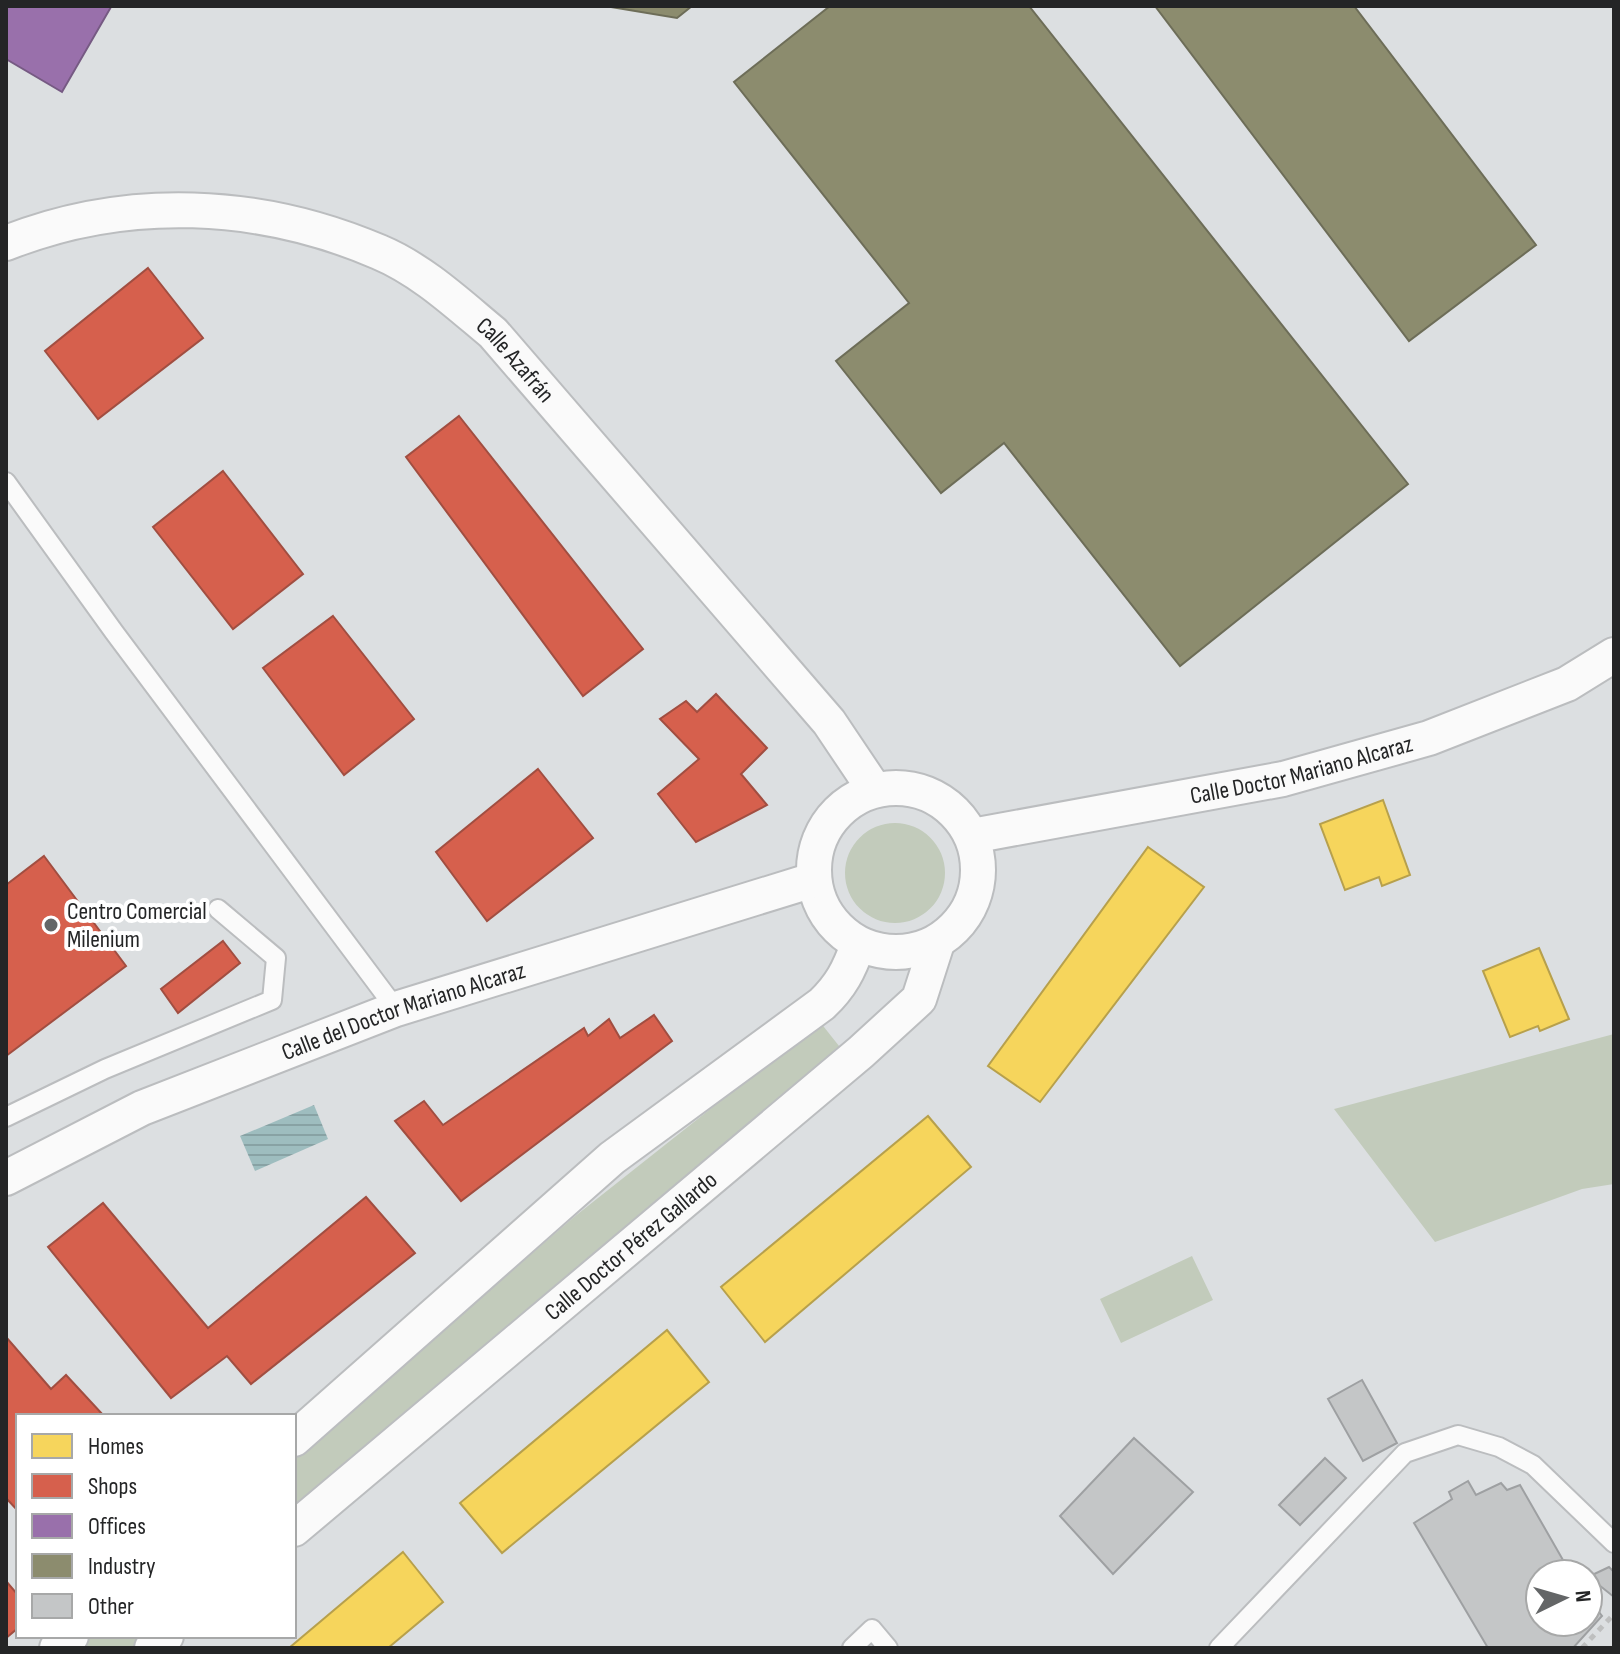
<svg xmlns="http://www.w3.org/2000/svg" width="1620" height="1654" font-family="'Sofia Sans Condensed',sans-serif">
<defs>
<pattern id="water-rules" width="6" height="5" patternUnits="userSpaceOnUse" patternTransform="scale(2)"><rect width="6" height="5" fill="#9ebdbf"/><path d="M0 2.5h6" fill="none" stroke="#88a2a4"/></pattern>
</defs>
<rect width="100%" height="100%" fill="#dcdfe1"/>
<path fill="#c2cbbb" d="M845 873a50 50 0 1 1 100 0a50 50 0 1 1-100 0Z
M820,1022L843,1051L294,1512V1460L574,1217Z
M1614,1034V1184L1582,1189L1435,1242L1334,1109Z
M1192,1256L1213,1300L1121,1343L1100,1299Z
M91,1636H147L133,1648H77Z"/>
<path fill="url(#water-rules)" d="M314,1105L328,1139L255,1171L240,1136Z"/>
<path fill="#f6d55c" stroke="#b7a04c" stroke-width="2" d="M1383,800L1410,875L1382,886L1379,877L1345,890L1320,824Z
M1148,847L1204,887L1040,1102L988,1066Z
M1539,948L1569,1019L1540,1031L1538,1026L1510,1037L1483,971Z
M928,1116L971,1167L765,1342L721,1287Z
M667,1330L709,1382L502,1553L460,1503Z
M403,1552L443,1602L388,1648H289Z"/>
<path fill="#d6604d" stroke="#a14e41" stroke-width="2" d="M148,268L203,338L98,419L45,351Z
M459,416L643,649L583,696L406,457Z
M223,471L303,574L233,629L153,527Z
M333,616L414,719L344,775L263,668Z
M716,694L767,748L741,774L767,805L696,842L658,794L699,759L660,719L686,701L697,712Z
M538,769L593,838L487,921L436,852Z
M44,856L126,966L6,1056V885Z
M223,941L240,963L178,1013L161,989Z
M654,1015L672,1041L461,1201L395,1121L424,1101L443,1125L584,1028L588,1036L609,1019L620,1038Z
M366,1197L415,1253L251,1384L227,1356L171,1398L48,1247L103,1203L208,1328Z
M6,1337L51,1389L66,1375L104,1416H18V1511L6,1498Z
M6,1581L18,1595V1628L6,1638Z"/>
<path fill="#9970ab" stroke="#765a83" stroke-width="2" d="M6,6H109L111,7L62,92L6,59Z"/>
<path fill="#8c8c6e" stroke="#6d6d58" stroke-width="2" d="M605,6H692L677,18Z
M830,6H1029L1408,484L1180,666L1004,443L941,493L836,361L909,303L734,82Z
M1155,6H1354L1536,245L1409,341Z"/>
<path fill="#c4c6c7" stroke="#9ea0a2" stroke-width="2" d="M1362,1380L1397,1443L1363,1461L1328,1399Z
M1134,1438L1193,1492L1113,1574L1060,1516Z
M1325,1458L1346,1478L1300,1525L1279,1505Z
M1468,1481L1476,1495L1501,1483L1507,1490L1520,1485L1571,1574H1540V1622H1588V1598L1602,1616L1573,1648H1488L1414,1523L1452,1499L1449,1492Z
M1609,1567L1614,1572V1597L1599,1585L1588,1595V1577Z"/>
<g fill="none" stroke-linecap="round" stroke-linejoin="round">
<g stroke="#bbbdbf" stroke-width="22">
<path id="lane" d="M6,482L114,632L396,1009
M6,1117L105,1069L272,1000L276,958L218,909
M852,1648L872,1629L888,1648
M1219,1648L1405,1453L1458,1435L1499,1447L1533,1465L1614,1543"/>
</g>
<g stroke="#bbbdbf" stroke-width="38">
<g id="street">
<path id="s1" d="M6,243C127,195 260,201 379,252C422,270 458,304 493,333L829,722L874,789"/>
<circle cx="896" cy="870" r="82"/>
<path id="s2" d="M972,836L1283,779L1429,738L1567,684L1614,655"/>
<path id="s3" d="M6,1178L142,1108L396,1009L813,880"/>
<path d="M294,1439L612,1158L822,1004C841,986 849,970 858,945"/>
<path id="s4" d="M294,1529L861,1052L919,999L937,943"/>
<path d="M57,1648L71,1636"/>
<path d="M152,1648L166,1636"/>
</g>
</g>
<path stroke="#bebfbf" stroke-width="5" stroke-dasharray="6 6" stroke-linecap="butt" d="M1582,1648L1614,1614"/>
<use href="#lane" stroke="#fafafa" stroke-width="18"/>
<use href="#street" stroke="#fafafa" stroke-width="34"/>
</g>
<circle fill="#646667" stroke="#fff" stroke-width="3" cx="51" cy="925" r="8"/>
<g text-anchor="middle" dominant-baseline="central" stroke-width="8" stroke-linejoin="round" paint-order="stroke">
<g font-size="24" fill="#242526" stroke="#fff">
<text stroke="none"><textPath href="#s1" startOffset="558">Calle Azafrán</textPath></text>
<text stroke="none"><textPath href="#s2" startOffset="336">Calle Doctor Mariano Alcaraz</textPath></text>
<text stroke="none"><textPath href="#s3" startOffset="432">Calle del Doctor Mariano Alcaraz</textPath></text>
<text stroke="none"><textPath href="#s4" startOffset="440">Calle Doctor Pérez Gallardo</textPath></text>
</g>
<g font-size="24" fill="#242526" stroke="#fff" text-anchor="start">
<text x="67" y="911">Centro Comercial<tspan x="67" dy="28">Milenium</tspan></text>
</g>
</g>
<rect width="1620" height="1654" fill="none" stroke="#242526" stroke-width="16"/>
<rect x="16" y="1414" width="280" height="224" fill="#ffffff" stroke="#a7a8a8" stroke-width="2"/>
<rect x="32" y="1434" width="40" height="24" fill="#f6d55c" stroke="#a7a8a8" stroke-width="2"/>
<text x="88" y="1454" font-size="24" fill="#242526">Homes</text>
<rect x="32" y="1474" width="40" height="24" fill="#d6604d" stroke="#a7a8a8" stroke-width="2"/>
<text x="88" y="1494" font-size="24" fill="#242526">Shops</text>
<rect x="32" y="1514" width="40" height="24" fill="#9970ab" stroke="#a7a8a8" stroke-width="2"/>
<text x="88" y="1534" font-size="24" fill="#242526">Offices</text>
<rect x="32" y="1554" width="40" height="24" fill="#8c8c6e" stroke="#a7a8a8" stroke-width="2"/>
<text x="88" y="1574" font-size="24" fill="#242526">Industry</text>
<rect x="32" y="1594" width="40" height="24" fill="#c4c6c7" stroke="#a7a8a8" stroke-width="2"/>
<text x="88" y="1614" font-size="24" fill="#242526">Other</text>
<g transform="translate(1564 1598) rotate(85)"><circle r="38" fill="#ffffff" stroke="#a7a8a8" stroke-width="2"/>
<path d="M0-6L14 30L0 20L-14 30Z" fill="#646667"/>
<text y="-12" font-size="22" font-weight="bold" text-anchor="middle" fill="#242526">N</text>
</g>
</svg>
